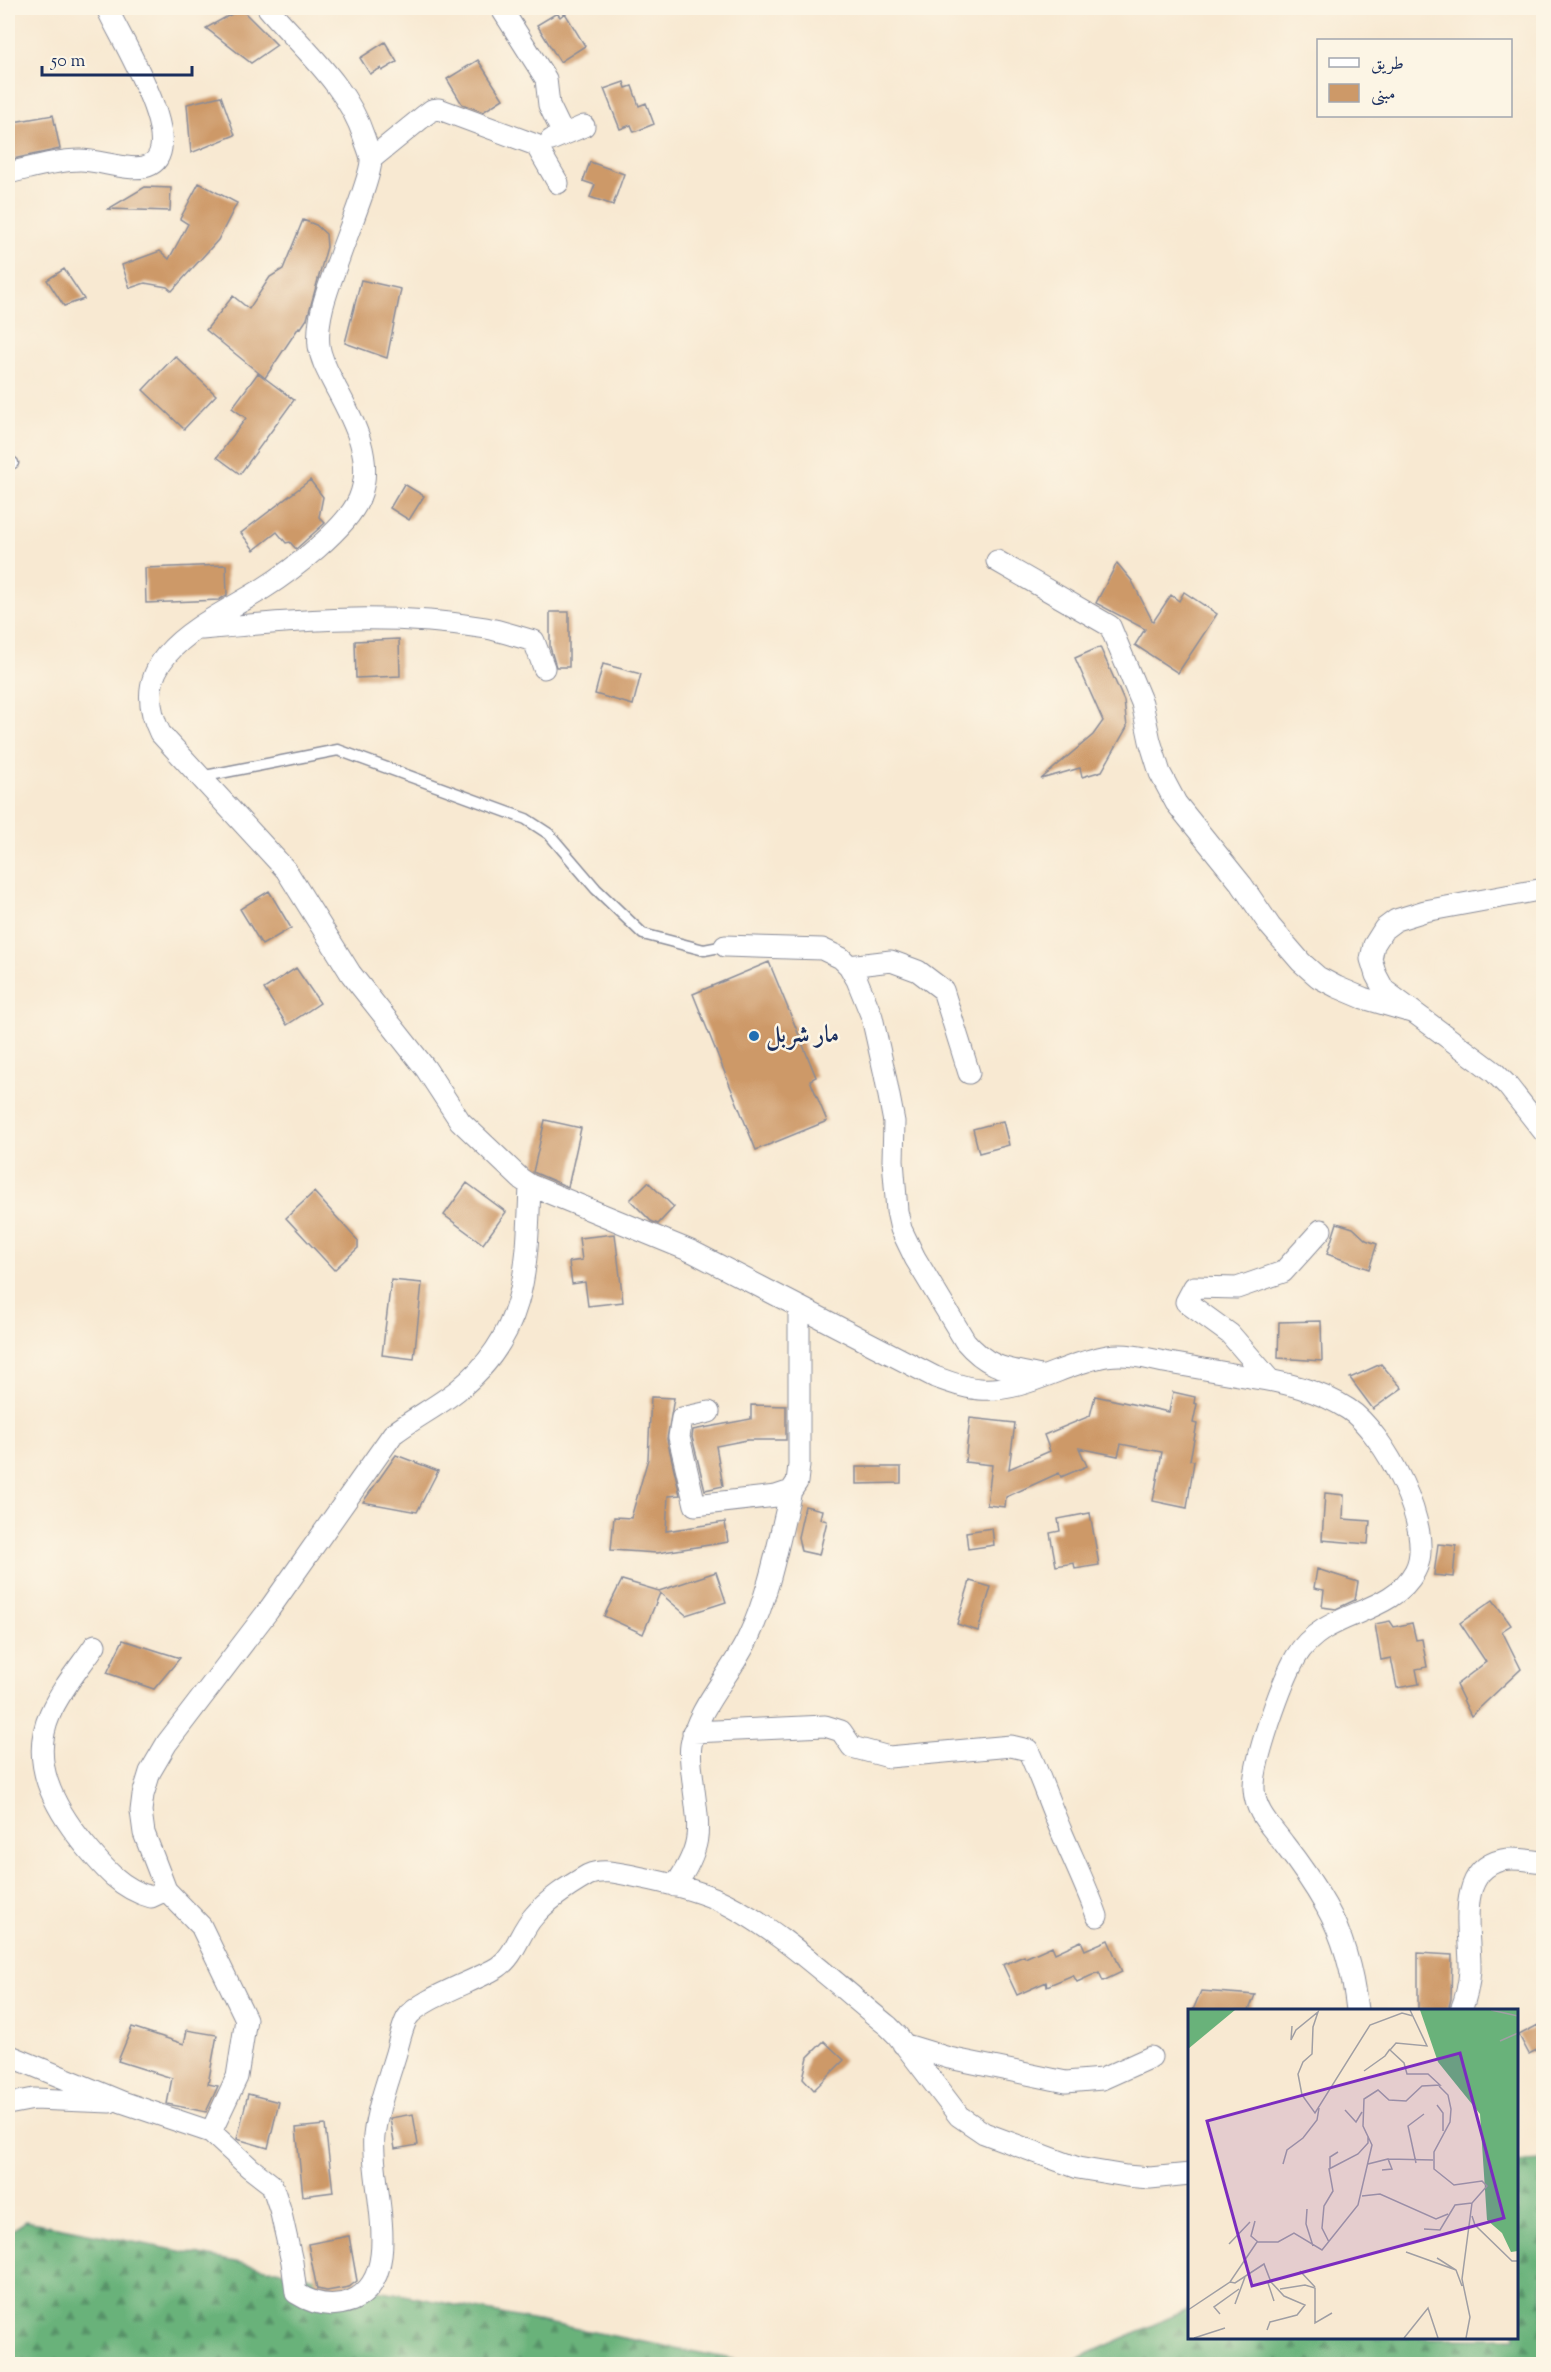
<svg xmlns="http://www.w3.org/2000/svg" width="1551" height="2372" font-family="'Sorts Mill Goudy',Amiri,serif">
<defs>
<pattern id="forest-firs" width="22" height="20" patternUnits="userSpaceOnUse" patternTransform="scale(1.5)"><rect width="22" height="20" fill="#69b27a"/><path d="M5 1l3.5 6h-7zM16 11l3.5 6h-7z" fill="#569167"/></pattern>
</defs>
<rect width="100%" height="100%" fill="#fcf5e5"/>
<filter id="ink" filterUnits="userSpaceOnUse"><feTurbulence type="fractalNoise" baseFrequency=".0167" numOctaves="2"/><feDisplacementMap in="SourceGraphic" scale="12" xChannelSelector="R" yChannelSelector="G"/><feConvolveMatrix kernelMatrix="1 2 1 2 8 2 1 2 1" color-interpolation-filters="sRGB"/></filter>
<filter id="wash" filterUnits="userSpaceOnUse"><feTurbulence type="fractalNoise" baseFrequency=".008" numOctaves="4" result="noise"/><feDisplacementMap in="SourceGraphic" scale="24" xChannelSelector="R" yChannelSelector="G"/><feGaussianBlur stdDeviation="1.35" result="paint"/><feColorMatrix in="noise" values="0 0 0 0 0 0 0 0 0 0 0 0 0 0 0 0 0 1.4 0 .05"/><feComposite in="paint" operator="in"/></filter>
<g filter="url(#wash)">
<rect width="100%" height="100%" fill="#f8e9d2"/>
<path fill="url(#forest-firs)" stroke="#42706c" stroke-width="1.5" d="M1543,2160V2364H1065L1189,2309L1190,2338H1516L1517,2164L1525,2161Z
M26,2221L757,2364H8V2233Z"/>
<g id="blocks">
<path fill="#cd9968" d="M241,9L277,45L251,63L206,28Z
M557,13L560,17L565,13L585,46L560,62L537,25Z
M385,42L397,62L382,71L381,68L370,74L360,58Z
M478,60L503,99L483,112L462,104L447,79Z
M624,82L626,88L632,86L639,106L646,103L654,124L634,132L631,125L620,129L604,89Z
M221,96L235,135L191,153L187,104Z
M53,115L60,149L8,160V123Z
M590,162L624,174L613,205L590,197L595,185L583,181Z
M199,183L237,203L218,240L172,291L167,287L145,283L130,288L122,265L160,251L169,259L188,224L180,219Z
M145,187L171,188L170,211L108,209Z
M303,220L316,225L326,234L327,247L307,319L301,328L299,327L265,378L206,330L233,296L249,309L270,277L283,269Z
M64,269L84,299L64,306L47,280Z
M361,280L401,289L387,358L345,343Z
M175,356L216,395L184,429L143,390Z
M258,373L294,400L240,474L217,457L246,418L232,408Z
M310,480L323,497L319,517L325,523L296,549L290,542L286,543L277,532L254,550L241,533Z
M404,484L424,496L409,520L390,508Z
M1117,563L1132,581L1153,622L1171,595L1179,601L1184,592L1217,614L1178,673L1135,645L1145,629L1096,603Z
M226,565L227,595L219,600L146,603L145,568Z
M550,612H569V667H556L550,647Z
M399,639L400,676L356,678L355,641Z
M1100,647L1124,701L1127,727L1102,771L1082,777L1080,768L1041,779L1093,735L1103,721L1075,658Z
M603,664L641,674L633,705L595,694Z
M269,891L291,928L262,945L240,909Z
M769,962L816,1077L810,1080L827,1121L756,1150L693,994Z
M296,968L320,1003L287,1025L264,989Z
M545,1120L581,1128L568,1187L533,1172Z
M1003,1121L1009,1145L979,1153L973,1129Z
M648,1182L674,1207L658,1224L651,1221L630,1200Z
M467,1183L506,1212L483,1244L444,1215Z
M314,1192L358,1241V1248L334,1270L286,1218Z
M1337,1223L1353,1228L1366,1240L1377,1244L1369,1269L1327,1254Z
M615,1234L623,1302L588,1306L585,1282L572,1284L569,1262L582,1260L579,1238Z
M391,1280L422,1283L414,1359L382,1355Z
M1321,1321L1322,1361L1278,1358L1279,1322Z
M1381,1364L1402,1388L1373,1409L1350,1378Z
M1173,1392L1195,1397L1194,1403L1197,1404L1193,1423L1197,1424L1190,1460L1194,1461L1187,1508L1153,1501L1162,1452L1121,1444L1118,1456L1079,1448L1087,1466L1061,1477L1059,1473L1006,1497L1005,1507L987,1505L992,1465L965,1462L970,1418L1015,1423L1009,1469L1050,1451L1044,1435L1090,1416L1095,1396L1169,1412Z
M651,1397L674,1398L667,1439L680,1495L668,1496L666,1531L725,1522L728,1542L657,1553L611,1550L614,1517L631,1518L648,1459Z
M751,1405L786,1406V1440H747L716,1446L723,1486L705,1490L692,1437L693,1430L751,1419Z
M396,1455L438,1471L417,1512L363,1502Z
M856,1467H901V1483L856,1484Z
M1325,1493L1344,1495L1343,1519L1370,1521L1368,1544L1322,1540Z
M805,1506L822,1510L820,1519L827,1521L819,1555L801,1551L798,1537Z
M1090,1513L1099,1565L1075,1569L1074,1563L1056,1566L1050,1533L1060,1531L1058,1519Z
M992,1528L994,1545L968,1549L966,1532Z
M1438,1544L1456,1546L1453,1577L1434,1575Z
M1317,1569L1358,1582L1355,1600L1336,1609L1322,1607L1324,1590L1314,1588Z
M716,1572L726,1602L686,1615L660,1593L643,1634L604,1616L622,1580L659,1591Z
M970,1581L991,1587L978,1631L957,1624Z
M1493,1600L1511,1625L1502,1631L1521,1669L1471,1716L1456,1685L1486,1662L1460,1623Z
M1390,1621L1394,1627L1412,1623L1416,1640L1422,1639L1427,1667L1416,1669L1419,1684L1397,1688L1391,1658L1381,1660L1375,1624Z
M123,1640L180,1658L154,1689L107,1673Z
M1108,1940L1122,1972L1103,1981L1099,1972L1077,1982L1073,1975L1047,1986L1046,1982L1017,1995L1003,1965L1024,1956L1025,1958L1052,1946L1055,1953L1081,1941L1085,1950Z
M1418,1953L1452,1955L1451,1999L1448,2010H1418Z
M1201,1991L1255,1995L1249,2010H1193Z
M1538,2025L1544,2036V2046L1529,2054L1519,2035Z
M132,2027L184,2044L187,2030L217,2035L208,2084L218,2086L206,2112L167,2104L172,2078L118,2061Z
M824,2041L844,2060L814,2090L803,2078L808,2057Z
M248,2094L279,2102L268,2148L237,2139Z
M413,2114L418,2145L395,2149L390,2118Z
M325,2125L333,2192L303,2196L296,2128Z
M349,2236L357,2281L349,2287L327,2291L317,2289L308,2244Z"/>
</g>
</g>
<g filter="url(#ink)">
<use href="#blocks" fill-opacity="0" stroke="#8a8c98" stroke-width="1.5"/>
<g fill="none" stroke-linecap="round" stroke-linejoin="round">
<g stroke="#8a8c98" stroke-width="13">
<path id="lane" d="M8,464L13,463
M200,777L338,750L526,819L549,834L596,889L643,934L704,950L725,946"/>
</g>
<g stroke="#8a8c98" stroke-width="23">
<path id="street" d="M268,8C303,49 347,85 364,137C366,144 370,152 371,159C372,175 345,239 339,258C329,286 316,316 319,346C321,361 329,374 336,388C354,421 375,461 359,499C347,528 291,571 264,588C211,622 121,654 160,733L286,870L351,974L426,1069L460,1121L521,1179L530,1185L693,1252L935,1377C949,1382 964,1388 979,1389C1024,1393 1064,1363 1107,1356C1126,1353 1146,1358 1164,1362C1193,1367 1221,1372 1250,1377C1284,1382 1318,1390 1348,1409C1383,1431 1437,1531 1415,1571C1397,1605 1355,1610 1324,1629C1313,1636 1303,1645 1296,1657C1282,1682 1253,1761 1254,1789C1255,1812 1271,1826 1284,1844C1299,1863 1314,1885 1326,1906C1344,1938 1353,1974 1357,2010
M501,8L546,79L549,105L563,134
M551,140L584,126
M371,159L424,116L432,110L439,109L536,145L558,183
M8,173C31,168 56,160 80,160C99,160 127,171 144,167C196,155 116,32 107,8
M997,561L1110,626L1142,703L1150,741L1160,773L1176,803L1242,885L1270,926L1301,962L1318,977L1337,987L1363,998L1411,1012
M202,629C297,620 391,612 486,628C502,631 518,637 534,641L544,668
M1544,889L1425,911L1396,920L1384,929L1374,945L1371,959L1376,975L1384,990L1494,1072L1507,1085L1544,1132
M725,946L822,949L841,958L849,966L857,980L872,1017L885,1075L894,1122L893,1160L897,1211L901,1229L915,1258L965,1341C989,1369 1007,1369 1041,1376
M849,966L891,961L918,971L943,990L969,1073
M1270,1380L1230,1334L1186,1302L1194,1287L1237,1288L1283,1272L1321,1230
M709,1412L682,1418L679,1437L695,1505L776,1496L791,1491L797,1482L799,1465V1307
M95,1645C80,1667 61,1689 50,1714C29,1762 54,1807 84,1844C103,1867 121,1889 151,1897L166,1890
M693,1732L825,1726L841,1731L852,1747L889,1757L1011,1746L1028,1750C1041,1778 1050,1806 1062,1833C1074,1861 1087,1888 1097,1916
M675,1886C704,1844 699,1830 693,1782C692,1770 689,1757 691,1745C697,1708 733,1672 749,1636C770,1591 779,1539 791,1491
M1461,2010C1466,1998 1469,1984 1470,1970C1471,1936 1454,1871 1502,1860C1515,1857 1530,1861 1544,1862
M903,2044L949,2058L1066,2082L1102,2079L1151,2057
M8,2055L122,2102L211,2132L250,2168L272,2185L280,2209L292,2262L296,2293C313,2304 332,2308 351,2301C407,2278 369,2181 374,2136C377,2108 388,2080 396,2053C399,2042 402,2028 407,2018C419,1999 476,1981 498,1967C515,1956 520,1931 534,1916C548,1899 569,1886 588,1875C604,1868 622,1874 638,1877C663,1882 689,1888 714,1898C773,1923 837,1985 888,2026L897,2035L959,2116L984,2133L1078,2168L1126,2176L1150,2178L1190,2174
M8,2104L34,2099L110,2102
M211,2132L237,2077L246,2019L201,1926L166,1890L144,1833L141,1811L143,1795L150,1772L167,1743L268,1611L393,1434C414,1418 438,1406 458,1390C528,1334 527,1266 530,1185"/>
</g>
<use href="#lane" stroke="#fff" stroke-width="10"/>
<use href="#street" stroke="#fff" stroke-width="21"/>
</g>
</g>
<circle fill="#1f6fb2" stroke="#fcf5e5" stroke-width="2" cx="754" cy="1036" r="6"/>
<g text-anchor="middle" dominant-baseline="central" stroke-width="5" stroke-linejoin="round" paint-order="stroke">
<g font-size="24" font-weight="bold" fill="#1b2f5e" stroke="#fcf5e5" text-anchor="start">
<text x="766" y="1036">مار شربل</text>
</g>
</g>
<g transform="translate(1188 2009)">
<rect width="330" height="330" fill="#f8e9d2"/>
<path d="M0,1H47L0,40ZM232,1H330V242L323,243L314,224L299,211L292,105L250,53Z" fill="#69b27a"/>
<path fill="none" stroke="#a09fa4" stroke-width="1.5" d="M303,1L330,7M104,17L103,31L108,21L130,3L125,18L124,45L115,53L110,65L114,86L127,104L182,16L214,4L225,7M312,32L330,24M176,62L197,47L202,40M251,77L260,86L263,100L262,113L246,143V160L266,176L294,172L299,177L284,194L274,270L282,308L278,329M249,96L255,104V122M157,101L168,113L174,103M200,150L245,151M228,154L220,117L236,105M95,155L99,141L115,129L129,111L131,99M180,155L200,150L204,160L194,161M142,159V148L150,143M174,187L192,185L248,210L260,205M119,200L118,215L125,237M284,207L287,216L324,252H330M67,212L63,227L70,233M236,220L252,221L267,196L284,194M141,233L134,219L136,197L145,182L141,160L170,145L180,134V127M41,235L62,213M218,243L268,261M249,249L268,261L274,277M112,262L127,278M42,273L47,274L76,255L83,273L96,287L117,296L109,306L82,313L79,321M83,273L80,274L86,292M92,280L117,276L127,279V314L144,304M47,295L57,268M0,301L42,273L69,233H90L106,224L134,241L170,196L184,136L175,117L176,90L190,81L201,91L218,92L234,77L252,76L240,65H219L216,54L202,41L208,34L239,37L222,1M32,305L26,298L51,280M6,329L37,319M216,329L240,299L250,329"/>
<path fill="#7b2cbf" fill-opacity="0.15" stroke="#7b2cbf" stroke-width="3" d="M272,44L316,209L64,277L19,112Z"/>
<rect width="330" height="330" fill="none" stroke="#1b2f5e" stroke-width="3"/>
</g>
<rect width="1551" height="2372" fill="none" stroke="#fcf5e5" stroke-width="30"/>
<rect x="1317" y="39" width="195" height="78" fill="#fcf5e5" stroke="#a2a6af" stroke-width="1.5"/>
<rect x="1329" y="58" width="30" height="9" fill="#ffffff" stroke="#a2a6af" stroke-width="1.5"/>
<text x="1371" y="69" font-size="18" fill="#1b2f5e">طريق</text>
<rect x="1329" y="84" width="30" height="18" fill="#cd9968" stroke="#a2a6af" stroke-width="1.5"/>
<text x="1371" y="99" font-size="18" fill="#1b2f5e">مبنى</text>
<path d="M42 66v9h150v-9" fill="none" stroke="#1b2f5e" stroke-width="3"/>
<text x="51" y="66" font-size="18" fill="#1b2f5e" stroke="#fcf5e5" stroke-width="4.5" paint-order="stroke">50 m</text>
</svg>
